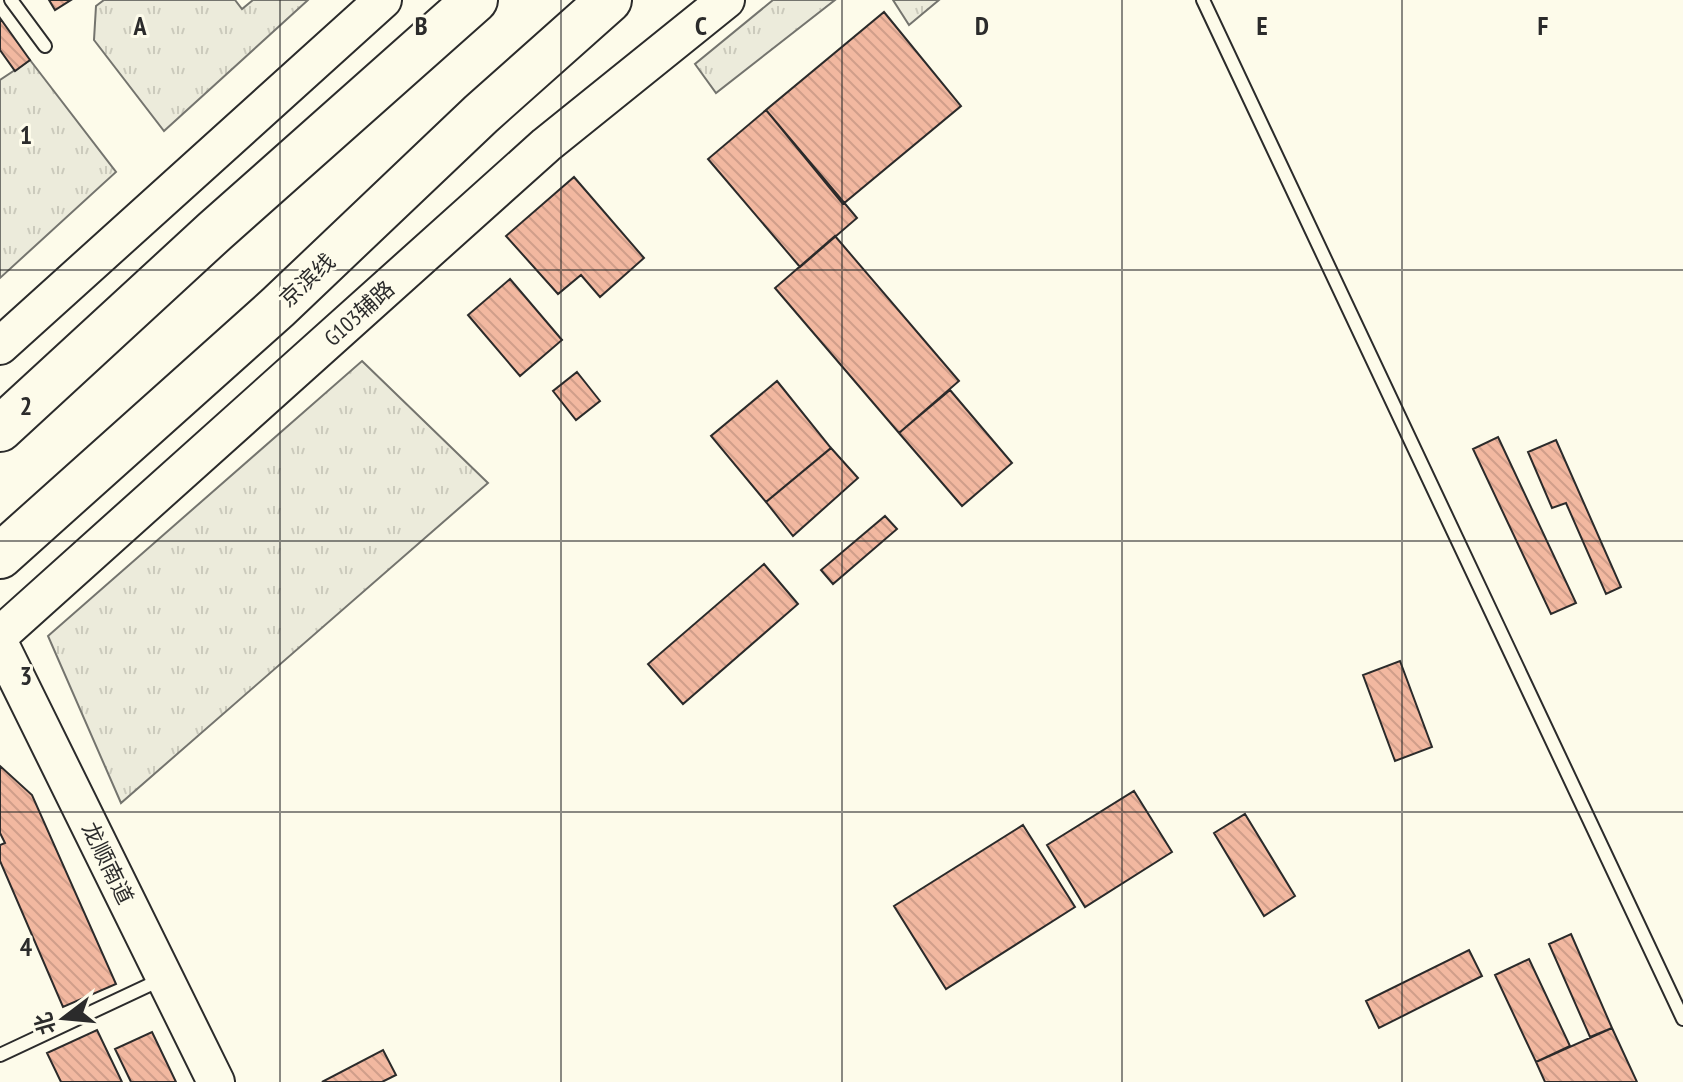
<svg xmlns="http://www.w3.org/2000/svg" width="1683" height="1082" font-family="'PT Sans Narrow','Noto Sans SC',sans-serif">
<defs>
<pattern id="grass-tufts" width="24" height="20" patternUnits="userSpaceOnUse" patternTransform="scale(2)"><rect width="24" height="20" fill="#ecebdb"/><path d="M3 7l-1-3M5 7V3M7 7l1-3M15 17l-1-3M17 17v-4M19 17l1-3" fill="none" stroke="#cbcabc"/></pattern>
<pattern id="building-back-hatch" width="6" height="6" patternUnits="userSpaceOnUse" patternTransform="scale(2)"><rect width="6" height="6" fill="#f2b8a0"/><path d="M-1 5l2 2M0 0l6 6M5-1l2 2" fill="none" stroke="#d09e8a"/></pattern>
</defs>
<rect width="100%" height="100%" fill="#fdfbea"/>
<path fill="url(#grass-tufts)" stroke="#74746e" stroke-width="2" d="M104,0H235L242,9L253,0H308L164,131L94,40L96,6Z
M773,0H835L716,93L695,64Z
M893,0H939L909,25Z
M30,60L116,172L0,278V80Z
M362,361L488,483L121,803L48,636Z"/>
<path fill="url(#building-back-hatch)" stroke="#2b2b2b" stroke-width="2" d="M49,0H71L55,10Z
M884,12L961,106L843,204L766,110Z
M0,18L30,60L15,71L0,50Z
M766,110L857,218L800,267L708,159Z
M574,177L644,258L600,297L581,275L558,294L506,236Z
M835,236L959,381L899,433L775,288Z
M510,279L562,340L520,376L468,315Z
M577,372L600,401L576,420L553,391Z
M777,381L831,448L766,502L711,436Z
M950,390L1012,463L962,506L899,433Z
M1498,437L1576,603L1551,614L1473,449Z
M1556,440L1621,587L1606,594L1566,503L1552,508L1528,452Z
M831,448L858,478L793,536L766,502Z
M885,516L897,529L833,584L821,570Z
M764,564L798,604L683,704L648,664Z
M1400,661L1432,747L1395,761L1363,675Z
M0,766L32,795L116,984L63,1007L0,861V845L5,843L0,833Z
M1134,791L1172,852L1085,907L1047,845Z
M1245,814L1295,896L1264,916L1214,833Z
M1023,825L1075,907L946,989L894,906Z
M1571,934L1612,1028L1590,1037L1549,944Z
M1469,950L1482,976L1379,1028L1366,1001Z
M1529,959L1570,1046L1536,1062L1495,975Z
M1612,1028L1637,1082H1545L1536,1062Z
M97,1030L122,1082H61L47,1053Z
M152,1032L176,1082H131L115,1049Z
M383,1050L396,1075L382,1082H322Z"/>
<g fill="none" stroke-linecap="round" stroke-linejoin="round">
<g stroke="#2b2b2b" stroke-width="16">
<path id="lane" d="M11,0L45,46
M1203,0L1683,1019
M0,1055L162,979"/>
</g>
<g stroke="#2b2b2b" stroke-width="40">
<path id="secondary" d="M0,346L383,0
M0,635L546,145L726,0
M0,644L216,1082"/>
</g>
<g stroke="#2b2b2b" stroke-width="48">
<path id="highway" d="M0,429L215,231L475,0
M0,556L278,307L481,114L609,0"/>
</g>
<use href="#lane" stroke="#fdfbea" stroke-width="12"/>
<use href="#secondary" stroke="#fdfbea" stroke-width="36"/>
<use href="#highway" stroke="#fdfbea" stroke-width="44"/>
</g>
<path fill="none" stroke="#2b2b2b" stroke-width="2" stroke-opacity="0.55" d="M280,0V1082M561,0V1082M842,0V1082M1122,0V1082M1402,0V1082M0,270H1683M0,541H1683M0,812H1683"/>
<g text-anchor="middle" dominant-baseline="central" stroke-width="6" stroke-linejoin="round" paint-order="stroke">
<g font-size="22" fill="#2b2b2b" stroke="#fdfbea">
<text transform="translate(307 280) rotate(-43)">京滨线</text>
<text transform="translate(359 313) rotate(-42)">G103辅路</text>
<text transform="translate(108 863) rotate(64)">龙顺南道</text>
</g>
</g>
<g font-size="26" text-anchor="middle" font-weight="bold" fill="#2b2b2b" stroke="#fdfbea" stroke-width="6" stroke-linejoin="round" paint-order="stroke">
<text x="140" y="35">A</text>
<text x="421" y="35">B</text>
<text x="701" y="35">C</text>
<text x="982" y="35">D</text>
<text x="1262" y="35">E</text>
<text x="1543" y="35">F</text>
<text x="26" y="144">1</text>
<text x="26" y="415">2</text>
<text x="26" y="685">3</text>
<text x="26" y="956">4</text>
</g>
<g transform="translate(64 1018) rotate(254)" stroke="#fdfbea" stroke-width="6" paint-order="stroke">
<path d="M0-6L14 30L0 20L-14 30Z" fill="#2b2b2b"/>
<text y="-12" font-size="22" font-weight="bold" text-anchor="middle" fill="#2b2b2b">北</text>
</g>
</svg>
